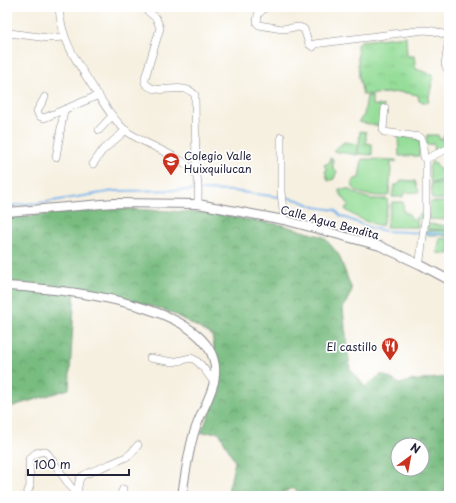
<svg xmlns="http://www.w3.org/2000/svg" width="456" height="503" font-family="'Playpen Sans',sans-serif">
<defs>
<pattern id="grass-tufts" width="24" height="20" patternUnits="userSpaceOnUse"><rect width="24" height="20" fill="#95dd98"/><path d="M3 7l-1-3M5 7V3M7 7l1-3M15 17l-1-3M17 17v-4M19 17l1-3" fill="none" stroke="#80bd84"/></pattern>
<pattern id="forest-crowns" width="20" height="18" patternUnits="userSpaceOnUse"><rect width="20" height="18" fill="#78bc80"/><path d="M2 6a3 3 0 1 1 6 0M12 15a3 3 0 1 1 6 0" fill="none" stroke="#62986a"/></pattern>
<pattern id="wetland-marsh" width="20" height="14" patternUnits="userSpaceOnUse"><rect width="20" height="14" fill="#95dd98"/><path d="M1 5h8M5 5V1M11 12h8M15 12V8" fill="none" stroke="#80bd84"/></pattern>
</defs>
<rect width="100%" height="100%" fill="#fff"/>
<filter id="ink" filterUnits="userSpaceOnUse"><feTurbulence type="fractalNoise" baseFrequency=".025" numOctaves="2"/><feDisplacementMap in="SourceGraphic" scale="8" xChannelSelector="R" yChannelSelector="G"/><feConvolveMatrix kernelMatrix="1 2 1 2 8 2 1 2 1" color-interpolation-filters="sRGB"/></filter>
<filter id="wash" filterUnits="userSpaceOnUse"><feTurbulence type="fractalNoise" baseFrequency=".012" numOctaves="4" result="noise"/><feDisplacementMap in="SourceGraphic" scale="16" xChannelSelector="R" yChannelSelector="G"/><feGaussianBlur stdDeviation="0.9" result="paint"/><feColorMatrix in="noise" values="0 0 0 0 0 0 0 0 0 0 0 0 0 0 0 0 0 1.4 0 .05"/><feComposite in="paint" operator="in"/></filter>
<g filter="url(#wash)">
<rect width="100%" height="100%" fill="#f6f0e0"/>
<path fill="url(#grass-tufts)" stroke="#5c806a" d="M406,36L407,56H414L416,69L434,75L432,83L428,103L419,101L418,95L401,92L363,95L359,77L357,44L360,41Z
M360,131L366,132V143L372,144V155L358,154Z
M449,182V199H432L431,184Z
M440,238L449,239V254L437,253Z"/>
<path fill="url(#forest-crowns)" stroke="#4d6f5e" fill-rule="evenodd" d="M112,208L207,213L282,225L324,237L339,255L352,290L343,309L350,369L365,387L382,374L400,384L409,381L449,377V496H306L292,488L278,496H227L235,462L219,432L201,433L215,399L219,378L212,335L170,312L140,303L75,289L69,389L7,408V218ZM398,445H422V469H398Z"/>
<path fill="url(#wetland-marsh)" stroke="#5c806a" d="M445,230L449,231V237L441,235H427L426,231Z"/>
<path fill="#95dd98" stroke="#5c806a" d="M367,96H372V105L384,106L381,126L358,122L364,115Z
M427,135H438L439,139H443L444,135H449V145L435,151L434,144L426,145Z
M398,136L418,139L420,143L419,156H399Z
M344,142L357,144V155L333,151Z
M330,158L333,159V169L337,171L334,179L328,181L325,171L327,170L324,165L330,162Z
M362,159L396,160V162H391V169L389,195L388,196C378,196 353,197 352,183L355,179L359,178Z
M432,161L436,163L442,174L449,171V180L431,183L429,168Z
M401,180L415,181L419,192L404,193L403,197H392L394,185H398Z
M339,189H349L359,195L371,199H387L388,205L382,226C367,222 359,220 346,210L345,208L349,205L339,192Z
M392,202H403L404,213H408L413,220L423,212L422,219H417L418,227H386Z
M430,202H449V220L428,219Z
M428,224L449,226V230L427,229Z"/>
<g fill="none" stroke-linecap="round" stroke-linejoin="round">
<path stroke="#7cb5ec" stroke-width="2" d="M200,190L233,191L279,197
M284,197L298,200L315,207L335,210L341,216L371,228L386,231L449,234
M7,206L47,202L114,191L196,190"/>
</g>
</g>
<g filter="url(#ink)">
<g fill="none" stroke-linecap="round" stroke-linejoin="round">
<g stroke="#8c898e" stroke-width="8">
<path id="minor" d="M59,7C61,43 80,66 98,95C106,107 113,119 124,129C141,145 188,156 197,177C199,184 198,196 198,204
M143,7L156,18L160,28L145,78V83C157,98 183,80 195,95L196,175
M266,7L258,14L257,23L259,25L282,29L299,27L304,29L309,44L313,47L314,44L424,30L434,31L449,36
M9,33L48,38L65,37
M449,39L445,64L449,73
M45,97L37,111L39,116L44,118L99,95
M385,108L383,129L384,132L420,137L422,139L424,157L426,160
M99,130L112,116
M281,137V192L284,220
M56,157L64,110
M93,164L102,151L126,130
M420,260L426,212V160L428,158L449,148
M150,358L173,362L191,358C201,361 207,374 214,382
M26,496L30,486L29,459L36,453L44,451L48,454L70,486L78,494
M78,496C78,490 77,482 81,477C83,474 117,462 124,458C130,456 134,450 138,445
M120,496L123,489"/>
</g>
<g stroke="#8c898e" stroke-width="10">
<path id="major" d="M7,212L114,203L198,204L284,220L380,246L421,265L449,280
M7,286C58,289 231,303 214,382C210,399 199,416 194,433C188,453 185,475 182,496"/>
</g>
<use href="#minor" stroke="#fff" stroke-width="7"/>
<use href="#major" stroke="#fff" stroke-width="8"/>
</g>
</g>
<defs>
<g id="school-pin" transform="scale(0.9)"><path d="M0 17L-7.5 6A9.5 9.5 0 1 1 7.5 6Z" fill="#c8321e" stroke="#fff"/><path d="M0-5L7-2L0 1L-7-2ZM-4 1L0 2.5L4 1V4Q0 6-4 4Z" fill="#fff"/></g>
<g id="restaurant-pin" transform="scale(0.9)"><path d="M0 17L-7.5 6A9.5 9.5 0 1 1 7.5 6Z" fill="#c8321e" stroke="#fff"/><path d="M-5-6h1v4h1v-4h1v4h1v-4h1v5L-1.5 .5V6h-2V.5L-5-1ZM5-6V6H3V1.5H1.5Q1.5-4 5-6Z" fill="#fff"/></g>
</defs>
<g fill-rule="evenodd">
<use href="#school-pin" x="171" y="161"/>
<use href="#restaurant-pin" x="390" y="346"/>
</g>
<g text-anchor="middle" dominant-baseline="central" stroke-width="3.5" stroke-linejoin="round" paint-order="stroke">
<g font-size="11" fill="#22223b" stroke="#fff" text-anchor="start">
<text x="184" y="155">Colegio Valle<tspan x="184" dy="13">Huixquilucan</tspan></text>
<text x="377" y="346" text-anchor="end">El castillo</text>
</g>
<g font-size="11" fill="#22223b" stroke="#fff">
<text transform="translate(330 222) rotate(15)">Calle Agua Bendita</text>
</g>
</g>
<rect width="456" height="503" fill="none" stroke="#fff" stroke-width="24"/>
<g transform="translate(410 457) rotate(32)"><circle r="19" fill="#ffffff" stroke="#a7a7b1"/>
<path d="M0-3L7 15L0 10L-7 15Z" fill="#c8321e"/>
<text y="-6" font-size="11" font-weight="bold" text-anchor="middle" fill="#22223b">N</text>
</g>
<path d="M28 469v6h101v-6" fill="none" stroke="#22223b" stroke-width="2"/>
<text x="34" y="469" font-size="12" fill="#22223b" stroke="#ffffff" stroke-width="3" paint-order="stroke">100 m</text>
</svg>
